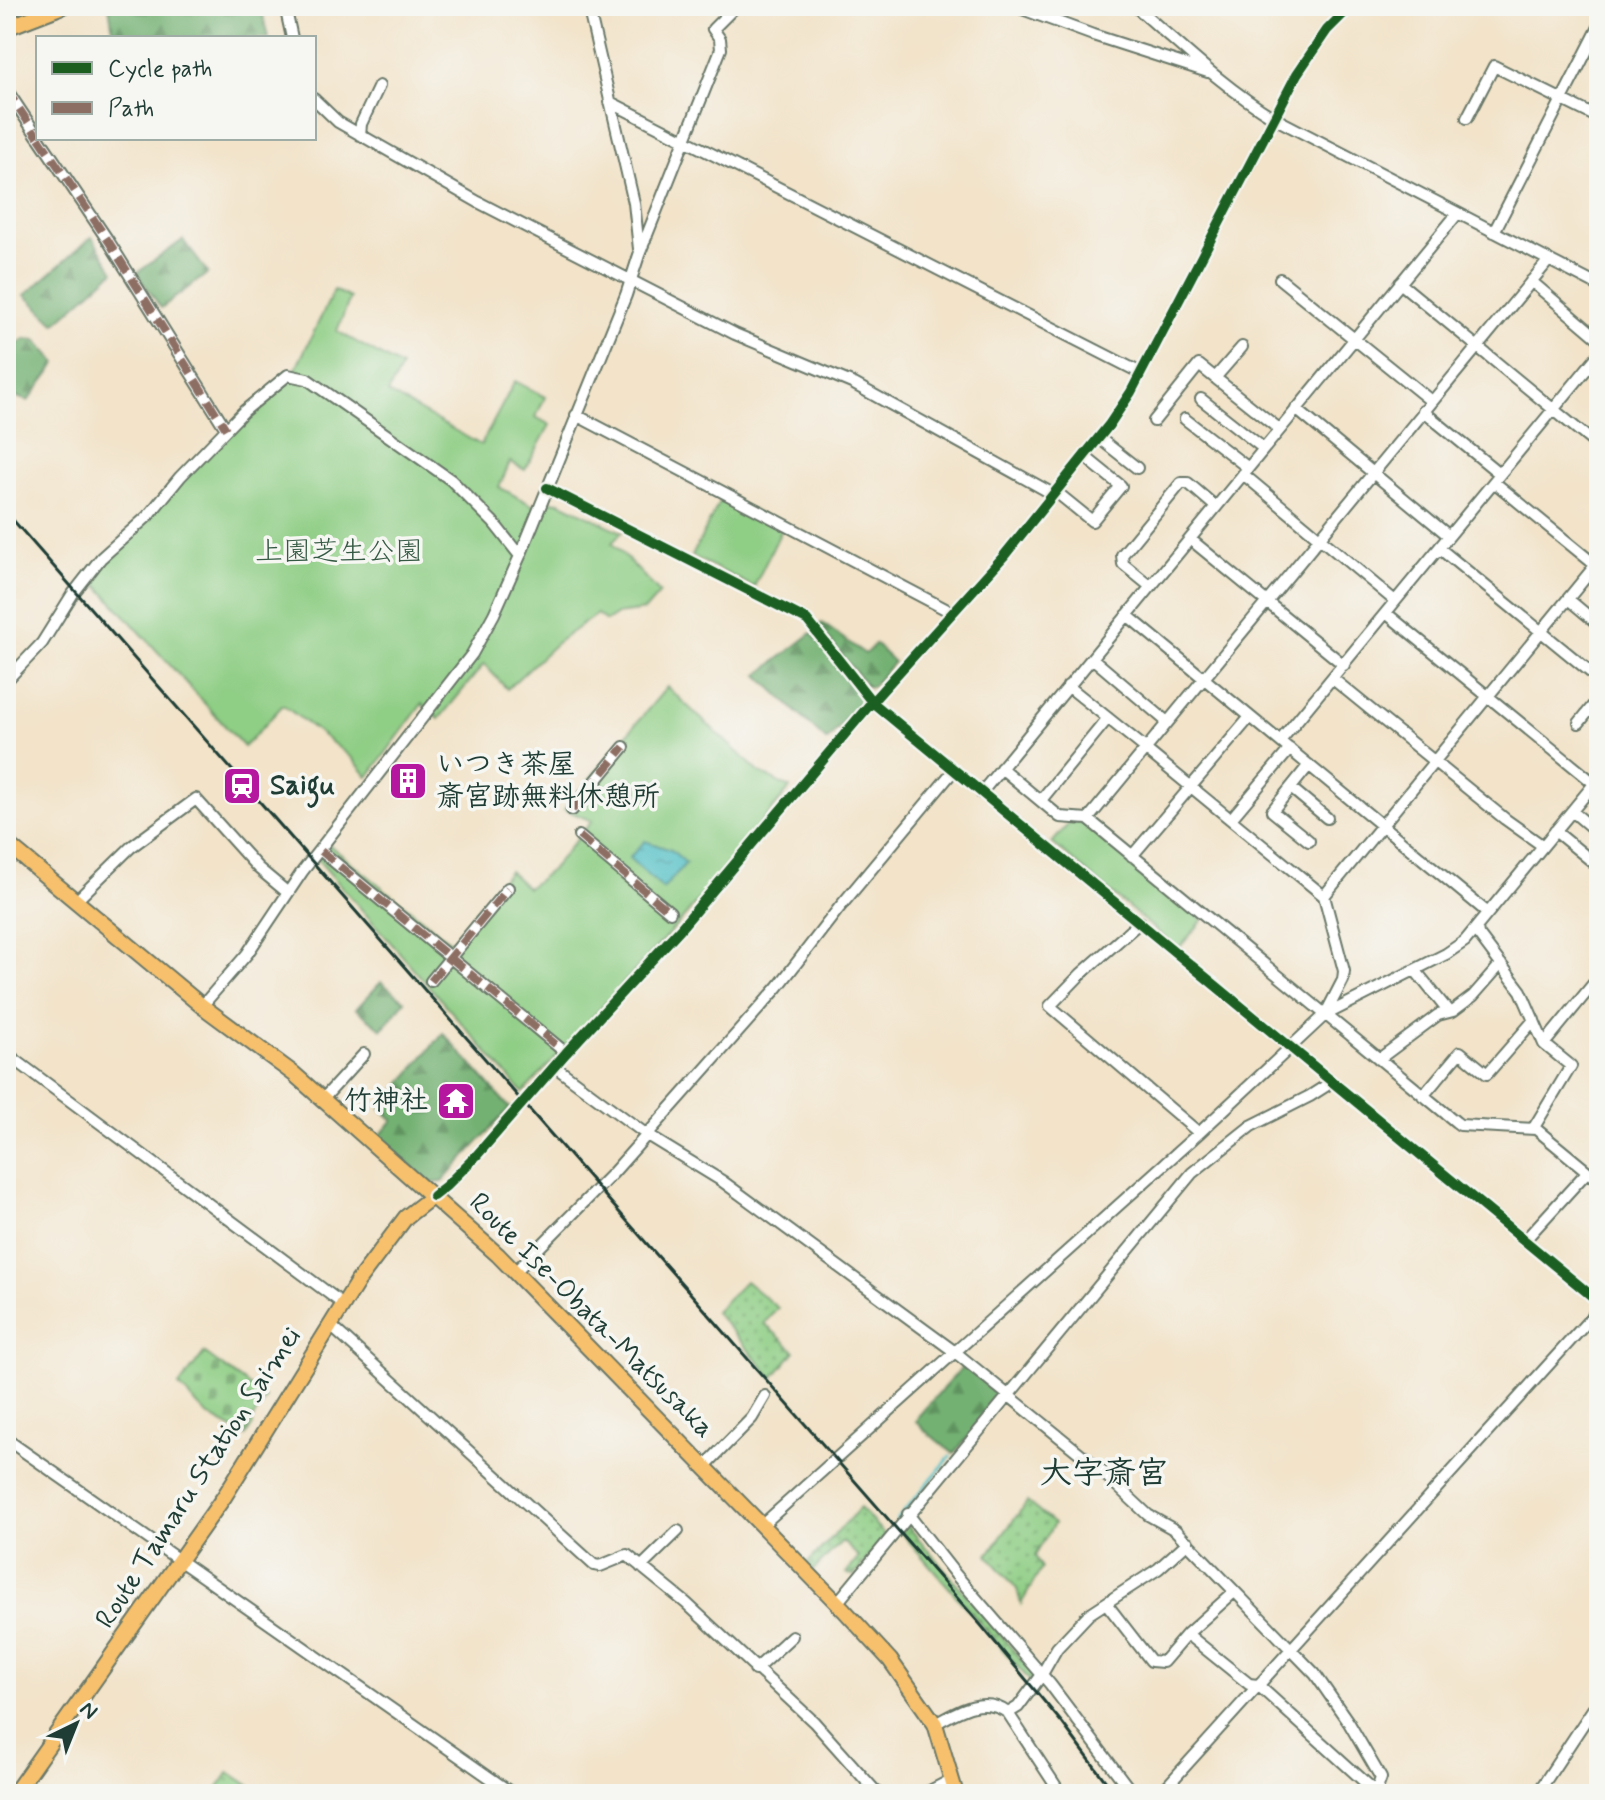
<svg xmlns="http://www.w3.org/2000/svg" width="1605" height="1800" font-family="Mynerve,'Klee One',sans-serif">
<defs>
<pattern id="grass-dots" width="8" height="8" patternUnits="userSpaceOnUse" patternTransform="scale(2)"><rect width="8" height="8" fill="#8fce85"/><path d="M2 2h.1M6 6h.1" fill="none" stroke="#74a86e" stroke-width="1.8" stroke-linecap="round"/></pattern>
<pattern id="forest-firs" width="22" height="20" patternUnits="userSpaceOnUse" patternTransform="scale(2)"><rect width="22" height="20" fill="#73b172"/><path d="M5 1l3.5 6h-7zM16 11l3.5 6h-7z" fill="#5e915e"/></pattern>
<pattern id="cemetery-stones" width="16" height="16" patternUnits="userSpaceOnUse" patternTransform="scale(2)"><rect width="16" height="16" fill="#8fce85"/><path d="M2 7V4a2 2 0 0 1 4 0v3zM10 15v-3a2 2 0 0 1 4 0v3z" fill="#74a86e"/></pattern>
<pattern id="water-ripples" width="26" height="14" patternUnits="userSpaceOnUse" patternTransform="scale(2)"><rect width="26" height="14" fill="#51c0c6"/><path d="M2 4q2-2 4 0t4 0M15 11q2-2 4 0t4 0" fill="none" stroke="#439da2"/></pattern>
</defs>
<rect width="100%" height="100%" fill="#f6f6f2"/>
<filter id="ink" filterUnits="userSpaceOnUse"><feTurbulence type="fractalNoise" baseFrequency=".0125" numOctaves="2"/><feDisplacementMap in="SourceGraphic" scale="16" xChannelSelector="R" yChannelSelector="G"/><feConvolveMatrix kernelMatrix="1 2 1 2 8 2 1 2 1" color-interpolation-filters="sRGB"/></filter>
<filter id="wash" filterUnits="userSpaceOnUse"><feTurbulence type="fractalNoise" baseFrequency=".006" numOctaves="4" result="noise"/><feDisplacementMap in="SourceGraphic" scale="32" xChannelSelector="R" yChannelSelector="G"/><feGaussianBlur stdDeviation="1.8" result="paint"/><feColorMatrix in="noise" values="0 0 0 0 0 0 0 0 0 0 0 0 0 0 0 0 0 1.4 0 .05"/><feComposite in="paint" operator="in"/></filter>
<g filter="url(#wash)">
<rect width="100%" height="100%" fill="#f2e3c9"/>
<path fill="url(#grass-dots)" stroke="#57865c" stroke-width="2" d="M745,1281L778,1308L764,1323L795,1351L773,1378L715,1312Z
M1027,1502L1054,1524L1035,1556L1042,1568L1021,1604L1017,1589L988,1555Z
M860,1508L885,1535L854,1576L846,1573L859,1557L842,1541L814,1570L805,1566Z
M907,1525L1033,1673L1035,1676L1031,1682L907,1539L901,1532Z
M229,1772L253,1788L249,1794H214Z"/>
<path fill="url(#forest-firs)" stroke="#497753" stroke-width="2" d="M109,6H261L268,38H114Z
M92,237L114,271L55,324L25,295Z
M183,240L208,273L161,308L137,273Z
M24,339L36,340L57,363L28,401L6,393V353Z
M822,623L865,654L875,644L894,662L872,687L867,686L818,626Z
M812,633L862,700L827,741L758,675Z
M381,982L405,1001L382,1029L356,1009Z
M443,1033L510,1108L442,1182L431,1183L378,1138L393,1120L381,1108Z
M963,1366L1005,1394L954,1454L923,1429L916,1421L919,1415Z"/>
<path fill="url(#cemetery-stones)" stroke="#57865c" stroke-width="2" d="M204,1353L266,1398L252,1420L253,1425L246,1436L207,1415L179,1386Z"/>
<path fill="#8fce85" stroke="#57865c" stroke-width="2" d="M334,290L350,298L337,331L401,367L388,393L481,445L515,381L545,397L536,417L550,425L525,470L510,462L499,487L541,510L548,501L560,502L622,532L612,543L660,593L645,610L617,614L606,621L597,614L555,644L507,689L484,664L439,719L422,704L368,777L352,758L283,705L244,747L91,578L100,565L246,414L291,379Z
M723,495L783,527L754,587L692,556Z
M667,687L760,773L790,788L686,915L523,1093L318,860L329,845L451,942L509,871L527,888L551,870L592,821L564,809Z
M1070,822H1085L1203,920L1178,949L1052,843Z"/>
<path fill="url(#water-ripples)" stroke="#387e7d" stroke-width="2" d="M645,841L671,850L686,863L663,889L629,858Z"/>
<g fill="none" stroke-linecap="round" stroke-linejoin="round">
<path stroke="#51c0c6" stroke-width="3" d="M897,1520L950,1457
M1169,1794H1171"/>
</g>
</g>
<g filter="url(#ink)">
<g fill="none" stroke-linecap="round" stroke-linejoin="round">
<g stroke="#697768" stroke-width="14">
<path id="minor" d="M285,6L292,38
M588,6L634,203L639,249
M1014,6L1093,35L1208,72
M1135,6C1180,45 1223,87 1274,118L1599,286
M6,89L38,137
M314,99L338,122L478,202L735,334L854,384L1053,494
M610,102L1141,373
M1467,118L1494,66L1599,118
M360,135L361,124L379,86
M39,138L109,242L226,429
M1494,232L1599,27
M1280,279L1431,401
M1531,281L1599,339
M1400,283L1599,447
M1215,378L1242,347
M1201,399L1263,448
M1296,409L1449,536
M1423,411L1500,474
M576,415L953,613
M1185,419L1247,467
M1154,421L1199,365L1279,429
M1099,438L1137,468
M1243,474L1395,601
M1494,482L1599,568
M547,488L807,620L872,702L1599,1302
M1055,491L1092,521L1121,486L1084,456
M1190,539L1344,665
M1439,548L1599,679
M1150,586L1123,564L1122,555L1181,483H1188L1216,507
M1568,599L1599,625
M1386,613L1595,784
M1127,615L1488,913
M1092,658L1166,721
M1333,679L1505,819L1543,846
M6,681L42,643L72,595L101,558L149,515L180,477L244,411L288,375L307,379L451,480L493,522L520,556
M1068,686L1145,748
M1579,723L1599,698
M1280,741L1599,354
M1145,749L1324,896L1344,971L1343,980L1325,1015
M1001,768L1060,817L1088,819L1456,1122L1460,1125L1536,1129L1599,1181
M1291,788L1327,818
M981,793L1458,213
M1041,800L1108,718
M572,810L624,747
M1572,811L1599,834
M1088,819L1549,260
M1231,819L1290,749
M1555,831L1599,867
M579,836L670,912
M1309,841L1272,811L1309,765
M321,851L566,1053
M1132,856L1250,717
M1324,896L1599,561
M76,901L131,847L196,799L258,868L288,893
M1140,922L1081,974L1050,1006L1199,1133
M1477,927L1478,934L1521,991L1544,1044L1571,1066L1533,1129
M1415,970L1448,1011
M431,981L508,888
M202,1006L247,954L302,872L472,654L494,614L520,556L626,295L639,255L721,49L720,39L713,29L736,6
M1544,1044L1599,977
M6,1053L343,1304
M1379,1059L1438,1015L1453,1011L1473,996L1501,964
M554,1066L647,1135L722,1181L955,1352L1098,1468L1148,1515L1175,1530L1315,1674L1349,1723L1381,1778L1376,1792
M1423,1096L1460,1052L1487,1074L1534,1020
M323,1099L364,1054
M433,1196L446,1186L477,1155L566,1053L680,929L872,702L1003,557L1109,425L1131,392L1297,74L1327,30L1351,6
M1597,1219L1599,1216
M1525,1240L1587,1172
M515,1272L613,1173L778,987L839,908L954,770
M330,1325L594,1565L600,1566L627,1555L686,1603L814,1722L878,1794
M6,1439L513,1794
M704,1467L752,1418L765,1396
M908,1514L956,1575L1050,1684L1133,1794
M761,1526L1199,1133L1325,1015L1446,954L1465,941L1599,778
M641,1567L678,1531
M1234,1592L1187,1634L1249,1684L1258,1685L1378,1794
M837,1603L1192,1173L1251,1126L1310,1096L1332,1082
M1106,1603L1151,1661L1163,1662L1187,1634
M755,1670L792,1636
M1008,1713L1061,1794
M935,1724C958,1711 984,1695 1008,1713L1018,1707L1041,1676L1057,1648L1089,1614L1158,1569L1188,1542
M924,1794L951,1780
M1160,1794L1599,1309
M1537,1794L1599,1700"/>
</g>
<g stroke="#697768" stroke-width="18">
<path id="major" d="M6,28L63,6
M6,843L202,1006L294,1074L498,1255L844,1610L890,1660L935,1724L956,1794
M14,1794L224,1497L358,1281L406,1217L433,1196"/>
</g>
<use href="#minor" stroke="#fff" stroke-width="10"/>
<use href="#major" stroke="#f7c06c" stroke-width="14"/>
<path stroke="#1f3d34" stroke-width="3" d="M6,512L980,1624L1063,1724L1115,1794"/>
<path stroke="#8d6e63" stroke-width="8" stroke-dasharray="16 8" stroke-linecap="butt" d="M6,89L38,137
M39,138L109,242L226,429
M572,810L624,747
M579,836L670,912
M321,851L566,1053
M431,981L508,888"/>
<g stroke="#f6f6f2" stroke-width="15">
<path id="cycleway" d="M547,488L807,620L872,702L1599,1302
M433,1196L446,1186L477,1155L566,1053L680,929L872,702L1003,557L1109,425L1131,392L1297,74L1327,30L1351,6"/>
</g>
<use href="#cycleway" stroke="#1b5e20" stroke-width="10"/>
</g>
</g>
<defs>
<g id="building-square" transform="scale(2)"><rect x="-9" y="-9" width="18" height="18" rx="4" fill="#b5179e" stroke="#f6f6f2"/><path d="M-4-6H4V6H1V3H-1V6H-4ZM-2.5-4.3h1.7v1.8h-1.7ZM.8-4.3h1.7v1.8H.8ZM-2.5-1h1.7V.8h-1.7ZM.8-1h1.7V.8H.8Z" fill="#fff"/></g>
<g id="station-square" transform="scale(2)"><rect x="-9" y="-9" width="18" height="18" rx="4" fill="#b5179e" stroke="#f6f6f2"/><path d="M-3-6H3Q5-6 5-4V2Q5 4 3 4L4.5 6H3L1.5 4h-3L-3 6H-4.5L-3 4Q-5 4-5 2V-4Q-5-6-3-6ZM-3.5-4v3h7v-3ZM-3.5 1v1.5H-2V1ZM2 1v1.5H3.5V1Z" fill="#fff"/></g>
<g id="temple-square" transform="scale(2)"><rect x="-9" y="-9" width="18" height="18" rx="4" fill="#b5179e" stroke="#f6f6f2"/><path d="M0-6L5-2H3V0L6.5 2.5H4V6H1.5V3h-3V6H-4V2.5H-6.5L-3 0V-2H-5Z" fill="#fff"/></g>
</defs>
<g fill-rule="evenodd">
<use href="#building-square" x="408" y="781"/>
<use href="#station-square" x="242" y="786"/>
<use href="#temple-square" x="456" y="1101"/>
</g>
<g text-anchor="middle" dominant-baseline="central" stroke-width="7" stroke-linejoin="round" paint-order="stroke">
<g font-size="28" fill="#355a44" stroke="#f6f6f2">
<text x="339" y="552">上園芝生公園</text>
</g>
<g font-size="28" font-weight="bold" fill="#1f3d34" stroke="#f6f6f2" text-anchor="start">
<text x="436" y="765">いつき茶屋<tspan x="436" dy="32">斎宮跡無料休憩所</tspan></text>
<text x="270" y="786">Saigu</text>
<text x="428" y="1101" text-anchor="end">竹神社</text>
</g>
<g font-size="28" fill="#1f3d34" stroke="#f6f6f2">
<text transform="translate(591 1316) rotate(45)">Route Ise-Obata-Matsusaka</text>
<text transform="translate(199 1478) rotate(-57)">Route Tamaru Station Saimei</text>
</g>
<g font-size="32" font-weight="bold" fill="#1f3d34" stroke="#f6f6f2">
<text x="1104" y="1474">大字斎宮</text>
</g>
</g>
<rect width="1605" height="1800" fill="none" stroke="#f6f6f2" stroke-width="32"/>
<rect x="36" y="36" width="280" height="104" fill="#f6f6f2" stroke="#a0aca6" stroke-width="2"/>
<rect x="52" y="62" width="40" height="12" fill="#1b5e20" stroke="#a0aca6" stroke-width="2"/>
<text x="108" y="76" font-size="24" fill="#1f3d34">Cycle path</text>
<rect x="52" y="102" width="40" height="12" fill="#8d6e63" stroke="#a0aca6" stroke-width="2"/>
<text x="108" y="116" font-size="24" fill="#1f3d34">Path</text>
<g transform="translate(76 1724) rotate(43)" stroke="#f6f6f2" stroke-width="6" paint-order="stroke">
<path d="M0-6L14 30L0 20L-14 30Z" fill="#1f3d34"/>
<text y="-12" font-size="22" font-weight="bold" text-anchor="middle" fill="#1f3d34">N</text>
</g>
</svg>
